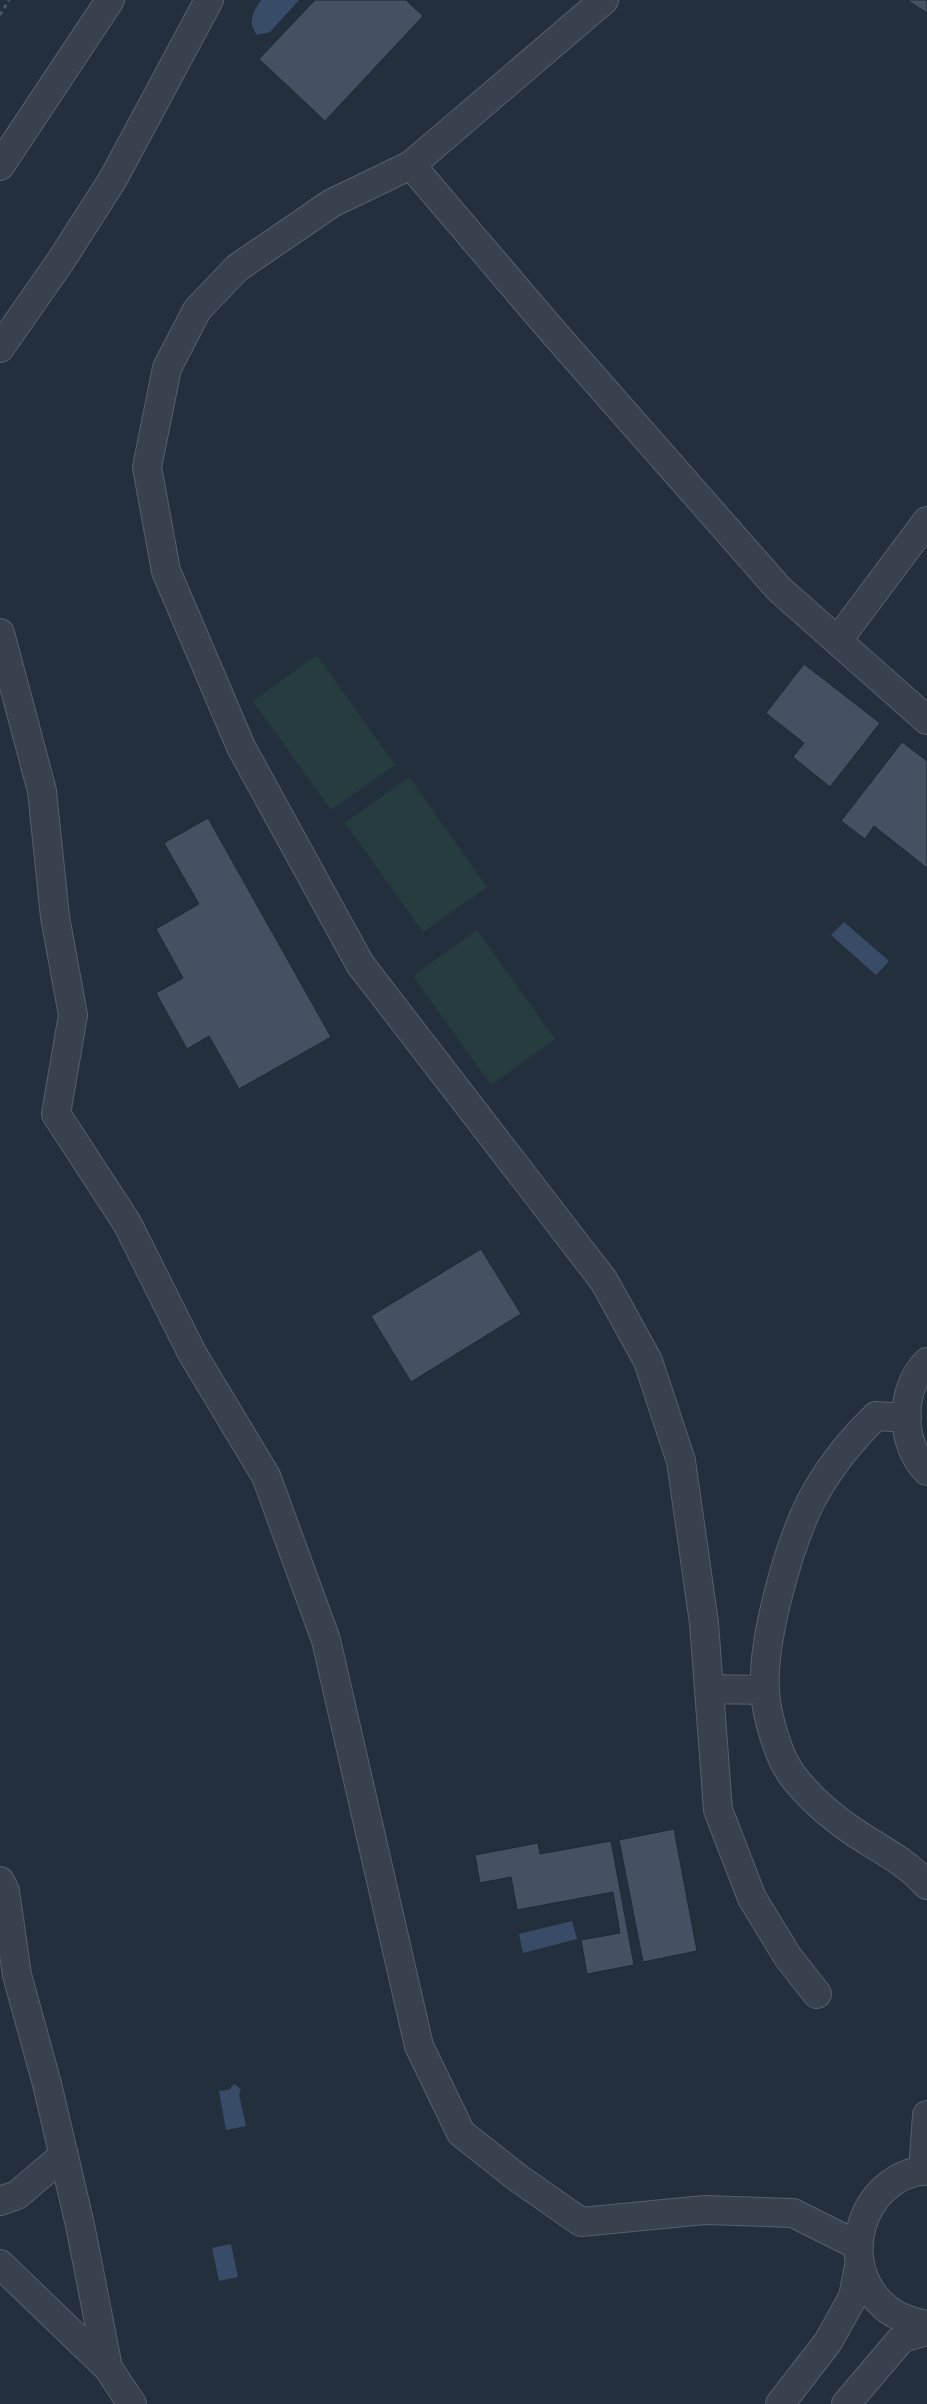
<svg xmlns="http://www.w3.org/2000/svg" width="927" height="2404" font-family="'Public Sans',sans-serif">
<rect width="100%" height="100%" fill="#242f3e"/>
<path fill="#263c3f" d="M317,655L395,765L331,810L253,701Z
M409,777L487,887L423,932L345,823Z
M477,930L555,1039L491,1085L413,976Z"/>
<path fill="#394c67" d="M261,0H299L270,32L257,35C247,21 253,13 261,0Z
M844,922L889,961L876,975L831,935Z
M572,1921L577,1939L523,1953L519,1934Z
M234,2084L241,2089L239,2095L246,2126L226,2130L219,2091L229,2090Z
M231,2244L238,2277L219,2281L212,2248Z"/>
<path fill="#455162" stroke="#1f2835" d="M315,0H406L423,16L325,121L259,59Z
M907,0H927V13Z
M804,664L880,723L830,787L793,757L804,743L766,713Z
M902,742L927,761V868L874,826L865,839L841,821Z
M208,818L331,1037L239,1089L209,1036L187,1049L156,993L183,978L156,929L199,904L164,843Z
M481,1249L521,1314L411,1382L371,1316Z
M674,1829L697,1951L643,1962L619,1840Z
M611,1841L634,1965L587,1974L581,1940L620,1933L613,1892L517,1910L511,1877L480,1883L475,1855L538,1843L540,1854Z"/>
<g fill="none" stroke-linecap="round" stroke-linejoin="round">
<g stroke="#565f6c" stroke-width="30">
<path id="minor" d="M604,0L411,165L332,203L237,268L197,310L167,368L147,467L166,571L241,747L360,964L604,1281L648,1361L681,1461L704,1623L718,1810L752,1898L788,1957L817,1994
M411,165L548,326L779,589L927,720
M0,166L110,0
M0,348L60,262L113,179L209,0
M0,633L42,791L55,917L73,1015L56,1114L127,1223L192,1353L266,1476L326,1640L419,2046L461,2133L518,2178L581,2222L705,2210L793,2213L857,2245
M838,640L927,521
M927,1362C899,1390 900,1444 927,1471
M907,1418L876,1416C849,1442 827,1470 810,1503C788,1548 762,1640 765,1690C766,1714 778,1756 792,1775C808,1796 832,1817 854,1832C879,1849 906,1861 927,1885
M710,1689L765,1690
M0,1881L5,1891L17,1975L47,2084L80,2225L108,2368
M927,2170C860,2176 835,2265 885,2307C896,2317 912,2322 927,2325
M923,2171L927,2115
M0,2201L17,2195L64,2155
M0,2264L108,2368L132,2404
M780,2404L828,2342L853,2297L859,2266
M846,2404L902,2338L927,2331"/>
</g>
<path stroke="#44595c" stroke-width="3" stroke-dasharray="4 4" stroke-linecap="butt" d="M0,15L9,0"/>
<use href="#minor" stroke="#38414e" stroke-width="28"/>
</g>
</svg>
